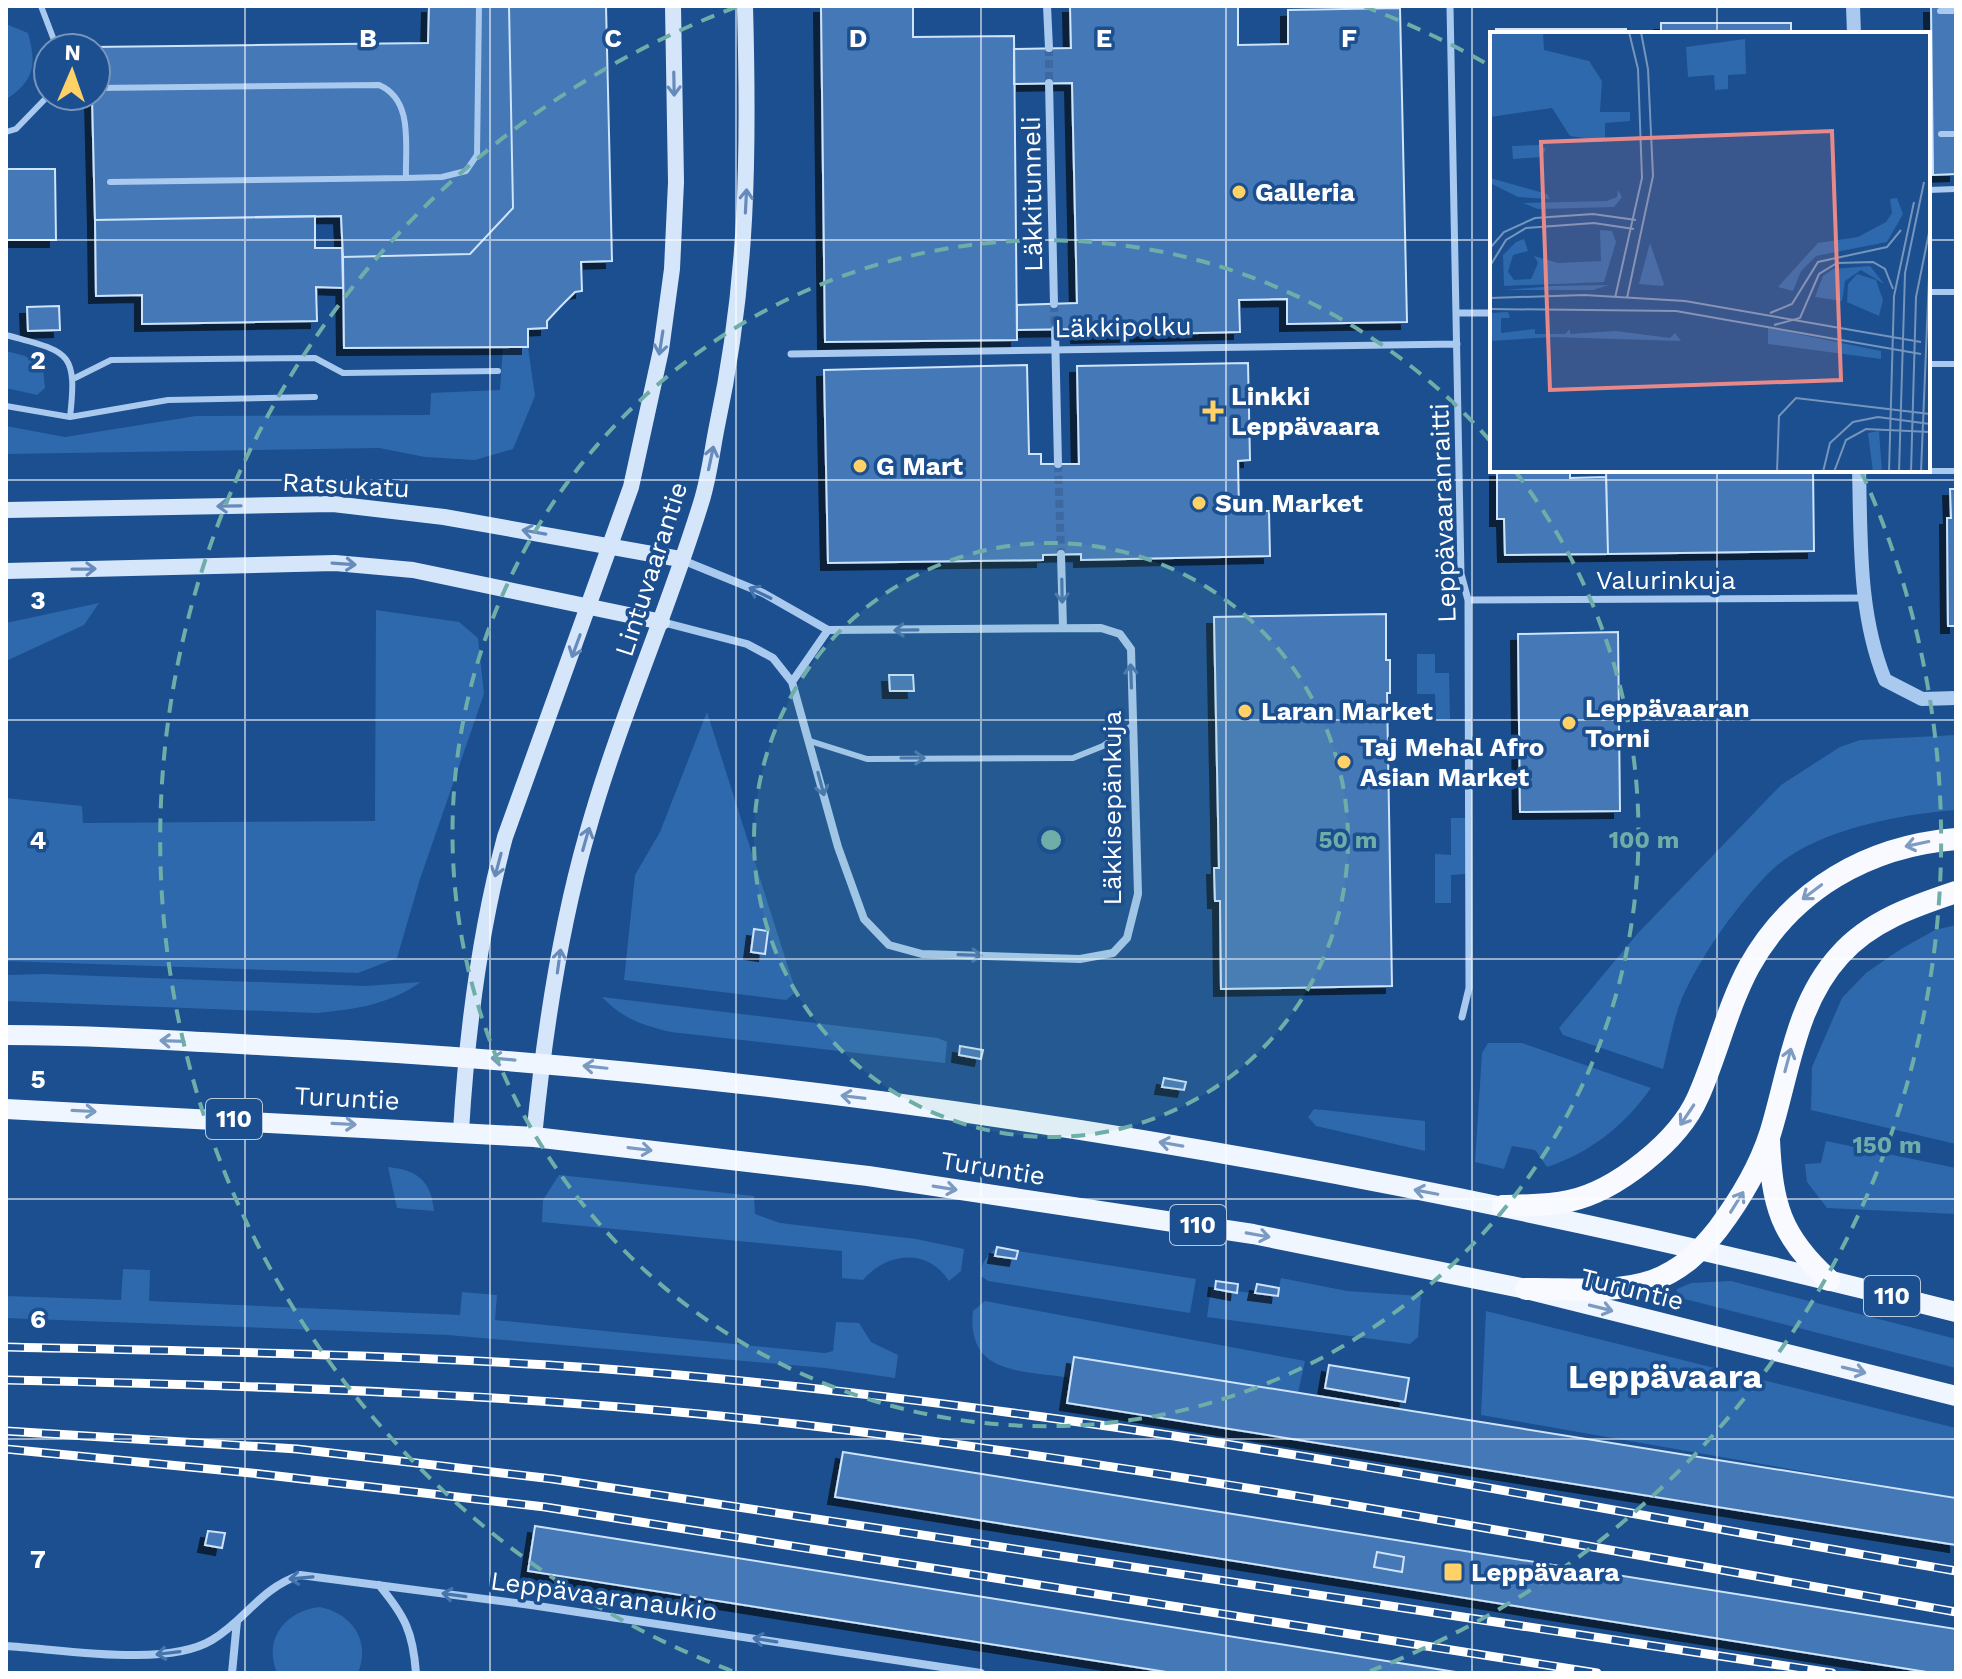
<svg xmlns="http://www.w3.org/2000/svg" width="1962" height="1679" font-family="'Work Sans',sans-serif">
<defs>
<filter id="shadow"><feDropShadow dx="-7" dy="7" stdDeviation="0" flood-color="#0009"/></filter>
</defs>
<rect width="100%" height="100%" fill="#1b4f8f"/>
<path fill="#2e69ad" d="M6,24L28,33C37,64 34,82 6,99Z
M503,347H528L535,396L513,449L475,460L425,457L379,448L6,454V426L65,437L196,416L430,415L431,393L500,390Z
M6,351L25,356L43,368L45,388L37,395L6,388Z
M99,603L84,625L6,661V623Z
M376,610L459,622L478,638L484,694L420,879L397,958L358,973L6,961V798L82,806L83,823L375,821Z
M1417,654H1435V673H1449L1450,719H1436L1435,694H1417Z
M707,712L796,992L786,1000L624,980L635,875L660,832Z
M1956,735V810C1901,814 1815,830 1773,869C1740,900 1700,957 1682,998C1673,1020 1669,1046 1663,1069L1563,1035L1559,1028L1638,933L1781,785L1840,747L1860,740Z
M1451,818H1466V874L1451,875V903H1435V854L1451,855Z
M1956,925V1144L1811,1110L1812,1067L1842,998L1866,973L1901,949L1935,930Z
M45,974L365,986L421,982C388,1005 356,1009 317,1013L6,1001V975Z
M602,997L938,1038L947,1042L945,1063L671,1032C642,1025 623,1019 602,997Z
M1488,1043H1522L1651,1088C1625,1125 1590,1153 1547,1167L1535,1150L1512,1146L1504,1169L1475,1162L1482,1053Z
M1314,1109L1425,1121V1151L1316,1126L1308,1117Z
M1826,1141L1956,1168V1214L1827,1208L1807,1182L1805,1164L1821,1163Z
M388,1167C417,1170 431,1180 434,1211L397,1208Z
M559,1175L754,1196L755,1214L780,1223L916,1239L964,1249L961,1271L949,1281C927,1247 886,1253 863,1280L842,1278V1251L542,1222L543,1200Z
M997,1247L996,1256L1016,1259L1018,1251L1196,1279L1190,1313L988,1281L981,1276C980,1263 988,1255 997,1247Z
M123,1269L150,1270L149,1301L460,1315L462,1292L497,1295L495,1320L825,1353L833,1351L836,1322L859,1323L871,1342L898,1355L895,1378L825,1368L448,1335L6,1318V1296L121,1300Z
M1281,1278L1347,1291L1421,1296L1418,1337L1410,1344L1207,1317L1211,1288L1277,1296Z
M1731,1281L1956,1339V1368L1677,1297V1289L1691,1283Z
M985,1301L1305,1361L1298,1393L1074,1357L1071,1378C1023,1370 966,1376 973,1311Z
M1486,1311L1956,1428V1498L1481,1415Z
M320,1607C352,1614 371,1640 358,1673H277C263,1639 285,1611 320,1607Z"/>
<path fill="#4478b7" stroke="#cfe3fa" stroke-width="2" filter="url(#shadow)" d="M429,6H509L513,208L470,254L343,257L341,216L95,220L92,96H96V48L91,47L428,43Z
M509,6H606L612,261L581,262L582,291L575,292L562,305L547,321V328L528,329V347L344,348L343,257L470,254L513,208Z
M821,6H913V37L1014,36L1017,340L825,342Z
M1070,6H1238V45L1288,44V10L1400,8L1407,322L1287,324V299L1239,300L1240,332L1078,336V329L1017,330V305L1077,303L1072,83L1014,84V49L1071,48Z
M1931,6H1956V174L1933,175Z
M1661,23H1791V34H1661Z
M1496,29H1626V34H1496Z
M6,169H55L56,240H6Z
M315,216V248H342L343,288L316,287L317,321L142,324V295L96,296L95,220Z
M59,306L60,330L28,331L27,307Z
M1248,363L1250,460L1238,461L1239,511H1269L1270,556L1081,560V554L1043,555V560L828,563L824,370L1027,365L1029,454H1041V464H1079L1077,366Z
M1497,470H1570V478L1606,477L1608,554L1505,555L1504,519H1497Z
M1606,470H1813L1814,551L1608,554Z
M1950,489H1956V626H1948L1947,518H1951Z
M1386,614V660H1390V693H1387L1392,986L1221,989L1220,901H1215L1214,868H1219L1214,617Z
M1618,632L1620,811L1520,812L1518,634Z
M889,675H913L914,691H890Z
M754,929L768,931L765,954L751,952Z
M960,1046L983,1050L981,1059L959,1055Z
M1164,1078L1186,1082L1184,1090L1162,1087Z
M997,1247L1018,1251L1016,1259L995,1256Z
M1216,1281L1238,1284L1237,1293L1215,1289Z
M1257,1284L1279,1288L1278,1296L1255,1293Z
M1074,1357L1956,1498V1545L1067,1403Z
M1329,1365L1409,1378L1405,1402L1325,1388Z
M843,1452L1956,1629V1673H1933L835,1497Z
M535,1526L1462,1673H1173L528,1571Z
M208,1531L225,1533L222,1548L205,1545Z
M1377,1552L1404,1557L1402,1572L1374,1567Z"/>
<g fill="none" stroke-linecap="round" stroke-linejoin="round">
<path stroke="#3d69a0" stroke-width="8" stroke-dasharray="8 4" stroke-linecap="butt" d="M1049,48V83
M1054,304L1055,330
M1058,464L1061,554"/>
<path stroke="#a9c9ee" stroke-width="6" d="M41,6L57,48
M1940,11H1956
M96,88L379,85C414,100 405,146 406,178L110,182
M6,132L16,129L48,96
M1941,134H1956
M406,178L442,177L466,171L477,155L479,6
M1928,190L1956,189
M1928,292H1956
M6,335C67,352 78,349 70,417L6,406
M1932,364H1956
M75,378L111,360L315,358L343,373L498,371
M70,417L168,400L315,397
M1859,471H1956
M810,741L867,759L1073,758L1103,746L1133,725"/>
<path stroke="#a9c9ee" stroke-width="7" d="M1450,6L1461,574L1468,600L1469,988L1462,1017
M1456,313H1492
M791,354L1457,344
M1468,600L1864,598"/>
<path stroke="#a9c9ee" stroke-width="8" d="M1047,6L1049,48
M1049,83L1054,304
M1055,330L1058,464
M1061,554L1063,628
M682,560L763,593L828,630
M662,622L747,644L773,658L792,682L838,847L864,919L889,945L922,954L1080,959L1113,953L1127,938L1138,894L1131,649L1120,634L1101,628L828,630L792,682
M379,1585C405,1616 413,1632 416,1673
M6,1646C60,1649 166,1668 212,1640C246,1620 259,1589 300,1575L531,1605L981,1673
M232,1673L237,1621"/>
<path stroke="#a9c9ee" stroke-width="14" d="M1853,6L1854,34
M1859,470C1861,541 1858,613 1885,680L1922,699L1956,698"/>
<path stroke="#d6e6fa" stroke-width="16" d="M6,510L333,504L444,517L680,559
M6,571L335,563L413,570L662,622
M461,1131C467,1030 479,934 505,837L631,487L661,350L672,269L676,182L673,6
M534,1137C544,1035 559,932 587,834C618,722 667,614 701,503C709,478 712,451 717,426C748,282 749,153 745,6"/>
<path stroke="#f0f6ff" stroke-width="20" d="M6,1035C102,1035 198,1042 293,1047C855,1075 1412,1173 1956,1312
M6,1109L534,1137L868,1176L1253,1234L1526,1289L1956,1396"/>
<path stroke="#f8faff" stroke-width="22" d="M1769,1140C1772,1204 1780,1236 1829,1280
M1503,1206C1525,1205 1547,1206 1569,1201C1616,1191 1679,1141 1698,1097C1717,1055 1727,1008 1749,967C1792,889 1869,846 1956,839
M1526,1289C1566,1288 1614,1294 1652,1281C1681,1270 1699,1253 1718,1229C1739,1201 1759,1168 1770,1134C1789,1073 1795,1004 1840,955C1870,921 1914,906 1956,892"/>
<g stroke="#fff" stroke-width="9">
<path id="rail" d="M6,1347C187,1351 368,1354 549,1365C706,1375 865,1393 1021,1414C1334,1456 1645,1517 1956,1571
M6,1380C273,1386 539,1394 805,1425C1191,1471 1574,1544 1956,1612
M6,1431L297,1449L553,1479L1832,1673
M6,1449L251,1473L545,1507L1597,1673"/>
</g>
<use href="#rail" stroke="#1b4f8f" stroke-width="6" stroke-dasharray="18" stroke-linecap="butt"/>
</g>
<defs><path id="oneway-shaft" d="M-6 0H5M1.5-3L5.5 0L1.5 3" fill="none" stroke-width="1.6" stroke-linecap="round" stroke-linejoin="round" transform="scale(2)"/></defs>
<g stroke="#668bba">
<use href="#oneway-shaft" transform="translate(674 84) rotate(89)"/>
<use href="#oneway-shaft" transform="translate(746 201) rotate(-87)"/>
<use href="#oneway-shaft" transform="translate(661 343) rotate(99)"/>
<use href="#oneway-shaft" transform="translate(711 458) rotate(-78)"/>
<use href="#oneway-shaft" transform="translate(229 506) rotate(179)"/>
<use href="#oneway-shaft" transform="translate(534 532) rotate(-170)"/>
<use href="#oneway-shaft" transform="translate(344 564) rotate(4)"/>
<use href="#oneway-shaft" transform="translate(84 569) rotate(-1)"/>
<use href="#oneway-shaft" transform="translate(576 646) rotate(110)"/>
<use href="#oneway-shaft" transform="translate(586 839) rotate(-74)"/>
<use href="#oneway-shaft" transform="translate(498 865) rotate(105)"/>
<use href="#oneway-shaft" transform="translate(559 961) rotate(-82)"/>
</g>
<g stroke="#4674ac">
<use href="#oneway-shaft" transform="translate(1062 591) rotate(89)"/>
<use href="#oneway-shaft" transform="translate(760 593) rotate(-154)"/>
<use href="#oneway-shaft" transform="translate(906 630) rotate(179)"/>
<use href="#oneway-shaft" transform="translate(1131 676) rotate(-92)"/>
<use href="#oneway-shaft" transform="translate(913 758)"/>
<use href="#oneway-shaft" transform="translate(821 784) rotate(75)"/>
<use href="#oneway-shaft" transform="translate(970 955) rotate(2)"/>
<use href="#oneway-shaft" transform="translate(301 1578) rotate(175)"/>
<use href="#oneway-shaft" transform="translate(454 1595) rotate(-172)"/>
<use href="#oneway-shaft" transform="translate(765 1640) rotate(-171)"/>
<use href="#oneway-shaft" transform="translate(168 1653) rotate(173)"/>
</g>
<g stroke="#7e9cc1">
<use href="#oneway-shaft" transform="translate(1917 844) rotate(168)"/>
<use href="#oneway-shaft" transform="translate(1812 892) rotate(143)"/>
<use href="#oneway-shaft" transform="translate(1788 1060) rotate(-75)"/>
<use href="#oneway-shaft" transform="translate(1687 1115) rotate(124)"/>
<use href="#oneway-shaft" transform="translate(1737 1202) rotate(-58)"/>
</g>
<g stroke="#7b9ac1">
<use href="#oneway-shaft" transform="translate(172 1041) rotate(-178)"/>
<use href="#oneway-shaft" transform="translate(503 1059) rotate(-175)"/>
<use href="#oneway-shaft" transform="translate(595 1067) rotate(-174)"/>
<use href="#oneway-shaft" transform="translate(853 1097) rotate(-173)"/>
<use href="#oneway-shaft" transform="translate(84 1111) rotate(3)"/>
<use href="#oneway-shaft" transform="translate(344 1124) rotate(3)"/>
<use href="#oneway-shaft" transform="translate(1171 1144) rotate(-170)"/>
<use href="#oneway-shaft" transform="translate(640 1149) rotate(7)"/>
<use href="#oneway-shaft" transform="translate(945 1188) rotate(9)"/>
<use href="#oneway-shaft" transform="translate(1426 1192) rotate(-169)"/>
<use href="#oneway-shaft" transform="translate(1258 1235) rotate(10)"/>
<use href="#oneway-shaft" transform="translate(1601 1308) rotate(14)"/>
<use href="#oneway-shaft" transform="translate(1854 1370) rotate(14)"/>
</g>
<path fill="none" stroke="#fff" stroke-width="2" stroke-opacity="0.55" d="M245,6V1673M490,6V1673M736,6V1673M981,6V1673M1226,6V1673M1472,6V1673M1717,6V34M6,240H1492M1928,240H1956M1717,470V1673M6,480H1956M6,720H1956M6,959H1956M6,1199H1956M6,1439H1956"/>
<circle cx="1051" cy="840" r="297" fill="#6fada8" fill-opacity=".12"/>
<g fill="none" stroke="#6fada8" stroke-width="4" stroke-dasharray="14 10">
<circle cx="1051" cy="840" r="297"/>
<path d="M1515 471A593 593 0 1 1 1492 443"/>
<path d="M732 1671A890 890 0 0 1 739 6M1363 6A890 890 0 0 1 1489 65M1861 471A890 890 0 0 1 1370 1671"/>
</g>
<g fill="#ffd166" stroke="#1b4f8f" stroke-width="3">
<circle cx="1239" cy="192" r="8"/>
<path d="M1209 399h8v8h8v8h-8v8h-8v-8h-8v-8h8z"/>
<circle cx="860" cy="466" r="8"/>
<circle cx="1199" cy="503" r="8"/>
<circle cx="1245" cy="711" r="8"/>
<circle cx="1569" cy="723" r="8"/>
<circle cx="1344" cy="762" r="8"/>
<rect x="1443" y="1562" width="20" height="20" rx="4"/>
</g>
<g text-anchor="middle" dominant-baseline="central" stroke-width="7" stroke-linejoin="round" paint-order="stroke">
<g fill="#1b4f8f" stroke="#bbcadd" stroke-width="2">
<rect x="206" y="1099" width="56" height="40" rx="6"/>
<rect x="1170" y="1205" width="56" height="40" rx="6"/>
<rect x="1864" y="1276" width="56" height="40" rx="6"/>
</g>
<g font-size="24" font-weight="bold" fill="#fff">
<text x="234" y="1119">110</text>
<text x="1198" y="1225">110</text>
<text x="1892" y="1296">110</text>
</g>
<g font-size="26" font-weight="bold" fill="#fff" stroke="#1b4f8f" text-anchor="start">
<text x="1255" y="192">Galleria</text>
<text x="1231" y="396">Linkki<tspan x="1231" dy="30">Leppävaara</tspan></text>
<text x="876" y="466">G Mart</text>
<text x="1215" y="503">Sun Market</text>
<text x="1585" y="708">Leppävaaran<tspan x="1585" dy="30">Torni</tspan></text>
<text x="1261" y="711">Laran Market</text>
<text x="1360" y="747">Taj Mehal Afro<tspan x="1360" dy="30">Asian Market</tspan></text>
<text x="1471" y="1572">Leppävaara</text>
</g>
<g font-size="26" fill="#fff" stroke="#1b4f8f">
<text transform="translate(1032 194) rotate(-91)">Läkkitunneli</text>
<text transform="translate(1123 327) rotate(-1)">Läkkipolku</text>
<text transform="translate(346 485) rotate(3)">Ratsukatu</text>
<text transform="translate(1443 513) rotate(-92)">Leppävaaranraitti</text>
<text transform="translate(651 569) rotate(-72)">Lintuvaarantie</text>
<text x="1666" y="580">Valurinkuja</text>
<text transform="translate(1112 808) rotate(-90)">Läkkisepänkuja</text>
<text transform="translate(347 1098) rotate(3)">Turuntie</text>
<text transform="translate(993 1168) rotate(9)">Turuntie</text>
<text transform="translate(1632 1289) rotate(14)">Turuntie</text>
<text transform="translate(604 1596) rotate(8)">Leppävaaranaukio</text>
</g>
<g font-size="34" font-weight="bold" fill="#fff" stroke="#1b4f8f">
<text x="1665" y="1376">Leppävaara</text>
</g>
</g>
<g transform="translate(1490 32)">
<rect width="440" height="440" fill="#1b4f8f"/>
<path d="M0,0H53L54,18L99,29L112,49L110,80H140V89L115,91V109L80,104L62,76L0,85ZM255,7L256,42L238,43V57L225,58L224,43L198,45L196,15ZM50,113L56,117L51,125L23,127L22,114ZM0,146L57,162L60,167L28,165L0,151ZM128,158L132,165L124,175L48,177L33,171L117,169L127,165ZM407,166L413,182L397,210L326,224L311,239L303,259L288,255L328,211L368,205L396,190L402,181L400,167ZM110,198L122,199L126,210L114,250L14,254L13,223L26,210L34,207L38,219L23,223L18,240L24,248L41,247L48,231L44,224L68,231L111,229ZM160,211L174,252L173,254L149,252ZM380,234L394,252L371,238L355,249L352,269L325,265L333,244L343,237ZM367,242L386,248L393,268L389,284L357,270L358,252ZM119,253L103,258H15L63,254ZM18,280L20,286H11V301L45,297V302H75L80,297V302L126,299L180,306L185,301L191,309L62,305L0,309L1,281ZM278,296L391,319V327L278,312ZM389,399L392,440H383L378,401Z" fill="#2e69ad"/>
<path fill="none" stroke="#7695bc" stroke-width="2" d="M0,216L14,200L45,186L103,182L146,188M0,234L16,208L36,196L104,191L144,197M0,266L94,263L195,269L431,310M125,266L152,146L148,37L139,0M137,266L163,144L158,37L151,0M0,277L186,279L431,322M280,281L302,272L328,230L397,215L411,198M284,293L310,286L329,242L347,231L383,230L395,237L403,257M287,440L289,384L306,366L440,382M333,440L340,411L363,390L388,385L440,392M344,440L356,408L376,397L440,400M399,440L404,264L424,170M409,440L415,241L434,150M421,440L426,265L440,196M431,440L440,221"/>
<path fill="#e88989" fill-opacity="0.15" stroke="#e88989" stroke-width="4" d="M342,99L351,348L60,358L51,110Z"/>
<rect width="440" height="440" fill="none" stroke="#fff" stroke-width="4"/>
</g>
<g font-size="26" text-anchor="middle" font-weight="bold" fill="#fff" stroke="#1b4f8f" stroke-width="7" stroke-linejoin="round" paint-order="stroke">
<text x="368" y="47">B</text>
<text x="613" y="47">C</text>
<text x="858" y="47">D</text>
<text x="1104" y="47">E</text>
<text x="1349" y="47">F</text>
<text x="38" y="369">2</text>
<text x="38" y="609">3</text>
<text x="38" y="849">4</text>
<text x="38" y="1088">5</text>
<text x="38" y="1328">6</text>
<text x="38" y="1568">7</text>
</g>
<circle cx="1051" cy="840" r="12" fill="#6fada8" stroke="#1b4f8f" stroke-width="4"/>
<g font-size="24" text-anchor="middle" font-weight="bold" fill="#6fada8" stroke="#1b4f8f" stroke-width="7" stroke-linejoin="round" paint-order="stroke">
<text x="1348" y="848">50 m</text>
<text x="1644" y="848">100 m</text>
<text x="1887" y="1153">150 m</text>
</g>
<rect width="1962" height="1679" fill="none" stroke="#ffffff" stroke-width="16"/>
<g transform="translate(72 72) rotate(2)"><circle r="38" fill="#1b4f8f" stroke="#7695bc" stroke-width="2"/>
<path d="M0-6L14 30L0 20L-14 30Z" fill="#ffd166"/>
<text y="-12" font-size="22" font-weight="bold" text-anchor="middle" fill="#ffffff">N</text>
</g>
</svg>
